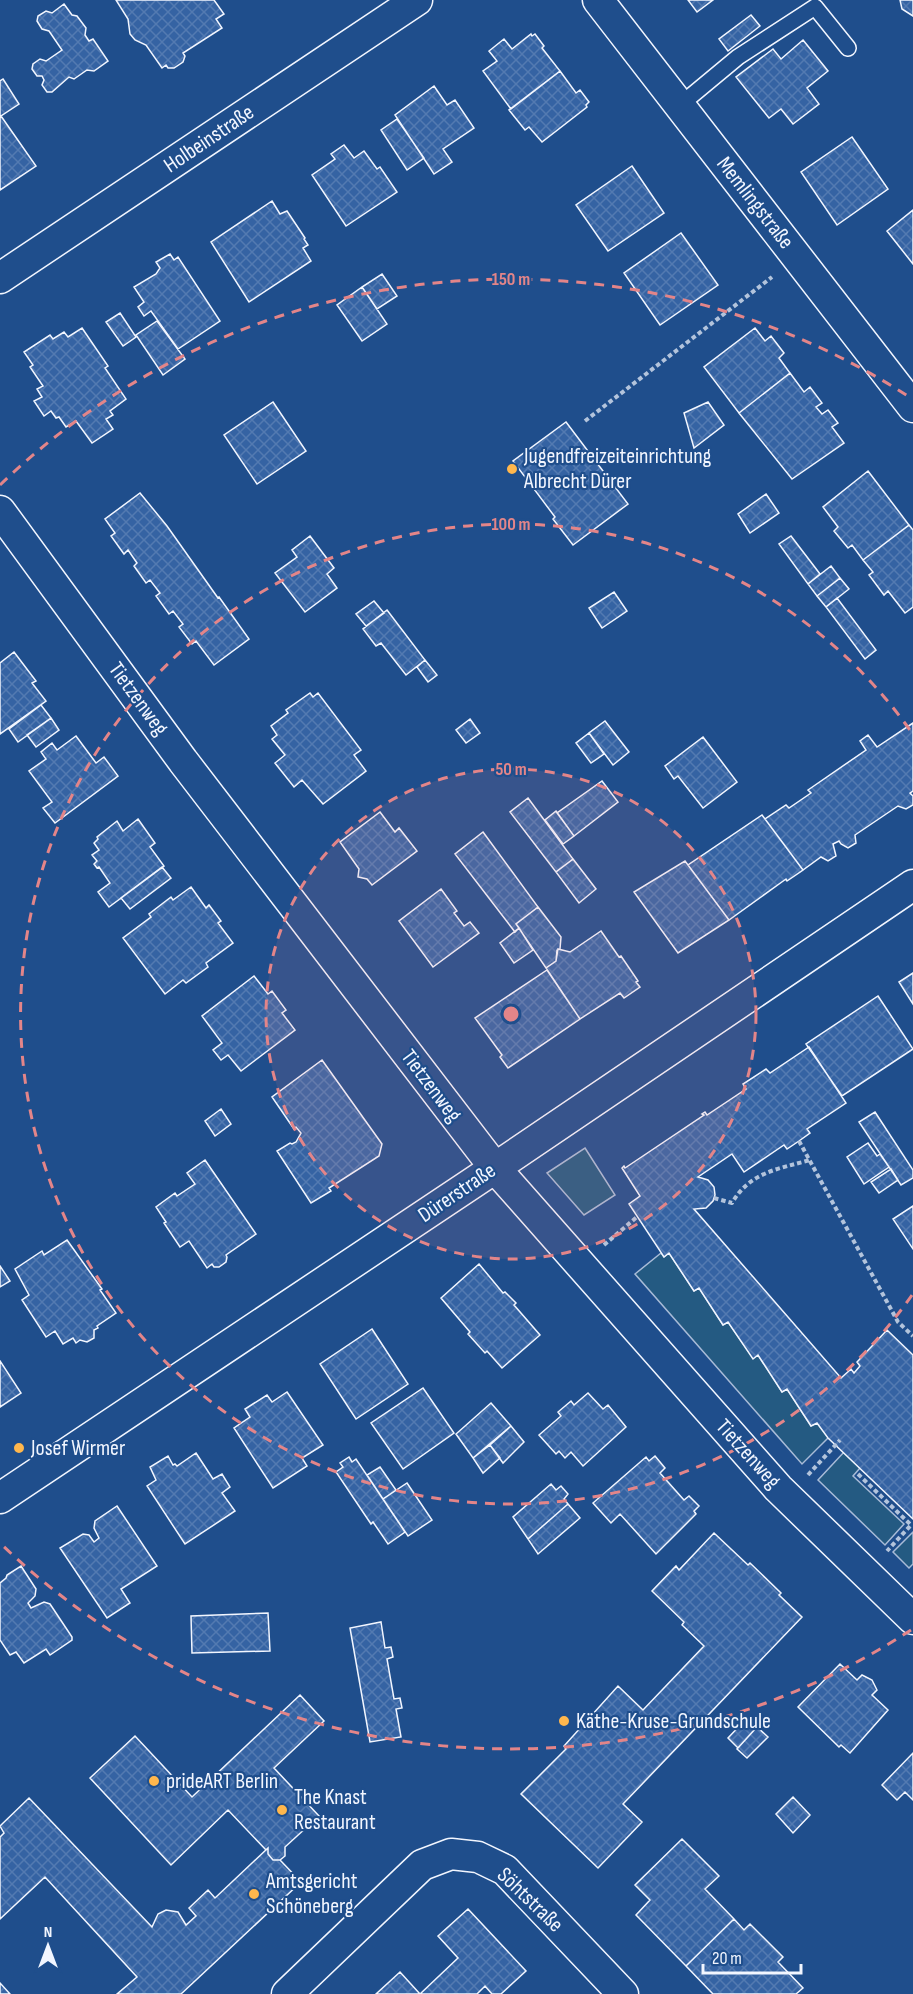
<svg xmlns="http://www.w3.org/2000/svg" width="913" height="1994" font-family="'Sofia Sans Condensed',sans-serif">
<defs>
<pattern id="building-cross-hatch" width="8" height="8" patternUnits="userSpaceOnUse" patternTransform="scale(1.5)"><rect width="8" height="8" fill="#3563a3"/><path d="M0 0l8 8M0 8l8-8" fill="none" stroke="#537ab1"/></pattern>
</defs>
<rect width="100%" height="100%" fill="#1f4e8c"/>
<path fill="#245a82" stroke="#a8bbd7" stroke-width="1.5" d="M585,1148L615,1195L584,1215L547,1173Z
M661,1253L664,1257L669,1253L694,1291L699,1288L723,1325L728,1322L753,1358L758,1355L782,1392L787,1389L811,1426L817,1423L829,1437L802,1464L635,1274Z
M844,1452L860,1468L853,1476L904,1524L885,1545L818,1480Z
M913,1532V1564L909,1568L893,1552Z"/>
<path fill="url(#building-cross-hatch)" stroke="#f2f6ff" stroke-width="1.5" d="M116,0H214L224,14L216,19L222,28L183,53L185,56L183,62L174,68H168L166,65L162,68L146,45L135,40L130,34L128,19Z
M688,0H713L697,12Z
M900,0H913V16L902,9Z
M64,4L72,15L77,16L86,28L85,35L89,41L93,39L108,61L94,71L87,70L74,79L69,77L52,92H47L42,85L44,80L42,76H37L32,69L33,64L40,59L46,61L62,50L49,31L42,29L37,21L38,16L46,11L52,13Z
M751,15L760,26L728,51L719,39Z
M531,34L532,36L535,34L544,46L542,48L560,71L511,109L483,71L497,61L489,51L504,39L512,49Z
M803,40L828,71L807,88L819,104L793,124L781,109L769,118L736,77L773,49L781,59Z
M560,71L576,93L580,90L589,102L586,105L587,107L542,142L529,127L525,130L509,110Z
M3,79L19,104L1,116L36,166L0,190V81Z
M434,86L447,105L455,100L474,128L443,149L452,162L434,174L395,115Z
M397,119L424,158L407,170L381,130Z
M852,137L888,189L837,225L801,172Z
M344,145L354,158L364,151L377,169L380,167L397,192L346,226L312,175L335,159L331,154Z
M632,166L664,213L608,251L576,205Z
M272,201L280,214L287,211L305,238L304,239L308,245L303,248L311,261L249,302L211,242Z
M913,210V264L887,231Z
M681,233L718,285L660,325L624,273Z
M170,254L174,260L178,257L220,321L178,349L151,311L144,316L138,307L144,302L134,287L156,274L160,268L156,262Z
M382,274L397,296L377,309L362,287Z
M362,287L387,324L362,341L337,305Z
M120,313L136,337L123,346L106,322Z
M157,321L185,359L163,375L136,335Z
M82,328L108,366L105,368L126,399L110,411L113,415L106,419L113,429L92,443L76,421L66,427L59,417L56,418L51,411L44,416L34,401L42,397L37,389L43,386L30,367L33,365L24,352L50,335L53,339L64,332L68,337Z
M755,328L765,341L771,336L784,353L779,358L790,373L739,413L704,367Z
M790,373L804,392L810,387L822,403L816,407L822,414L828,410L838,423L832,427L844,443L792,479L739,413Z
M273,402L306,451L257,484L224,435Z
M708,402L724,425L694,448L684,413Z
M566,422L628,504L573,545L553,519L555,517L513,461Z
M868,471L909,525L863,560L852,545L848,548L834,531L838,527L823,507Z
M140,493L167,526L218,598L219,597L249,639L214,665L196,641L192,644L179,627L183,624L173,611L169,614L156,596L160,593L150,580L146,583L134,566L137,563L128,550L124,554L111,536L115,533L105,519Z
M766,494L779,513L750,533L738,514Z
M909,525L913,530V607L905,613L888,591L884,595L869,575L873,572L863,560Z
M310,536L334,568L327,574L337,588L305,612L275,573L297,557L292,550Z
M791,536L820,574L808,584L779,544Z
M831,566L840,578L817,596L808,584Z
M840,578L849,589L826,607L817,596Z
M614,592L627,611L602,628L589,608Z
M837,598L876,650L865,659L826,607Z
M374,601L384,613L366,626L356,614Z
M387,610L425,660L406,675L381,643L376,646L363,629Z
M14,652L36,681L32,683L46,701L0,734V663Z
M425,660L437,675L428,682L417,667Z
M310,693L313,697L318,693L361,750L354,755L366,771L323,804L302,780L294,787L275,763L285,755L272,739L277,735L271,726L288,713L286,710Z
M41,705L51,718L18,742L9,729Z
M51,718L59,730L36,747L27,735Z
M470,719L480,733L466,743L456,730Z
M605,721L629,752L613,765L589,733Z
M913,723V791L910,793L913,796V805L906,809L898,806L855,835L856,843L848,848L841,844L839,841L833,844L836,856L828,861L821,857L803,870L765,819L786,805L789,808L811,793L808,790L866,750L860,741L868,735L877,747Z
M589,733L604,754L591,763L576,743Z
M76,736L96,763L104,757L118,776L55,823L43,808L52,802L29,771L46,759L41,752L52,743L57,750Z
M703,737L737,782L703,808L678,776L674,779L665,766Z
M602,781L618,802L574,836L557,813Z
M528,798L573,859L556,872L510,812Z
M556,811L574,836L563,844L545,820Z
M380,812L395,832L399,828L417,851L372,885L367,879L358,877L359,869L340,842Z
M762,815L803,870L787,881L786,879L729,920L688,865Z
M138,819L155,843L150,847L164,866L109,907L98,892L110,883L99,867L97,868L94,864L97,861L92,855L99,850L94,843L98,839L97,837L117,821L123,831Z
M483,832L538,907L516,924L519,928L515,932L455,854Z
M573,859L596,889L579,903L556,872Z
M685,861L729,920L678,953L634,892Z
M162,867L171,878L130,909L121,898Z
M191,887L206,908L209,905L221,921L218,923L233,943L206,963L208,967L186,983L183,980L165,994L123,938L151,917L149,914L171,897L173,900Z
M441,889L457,911L454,913L464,926L470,922L479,933L433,967L399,921Z
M538,907L561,937L560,949L557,950L556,961L546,968L516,924Z
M519,928L533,950L514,963L500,943Z
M601,931L619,957L621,956L638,981L636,982L640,987L624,998L620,993L580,1019L546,968L556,961L558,949L570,952Z
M547,970L580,1019L508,1068L500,1057L502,1055L475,1018Z
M913,973V1004L899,982Z
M254,976L268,994L272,991L286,1010L282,1013L295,1030L241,1071L228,1055L221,1060L213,1050L222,1043L202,1016Z
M878,996L913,1049L842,1096L806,1044Z
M809,1047L846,1103L807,1129L810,1133L799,1141L787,1149L784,1145L744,1172L732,1154L698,1177L708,1180L714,1187L715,1195L713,1201L706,1208L694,1209L841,1378L851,1369L854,1373L860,1366L857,1362L887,1330L913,1355V1519L828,1438L817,1423L811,1426L787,1389L782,1392L758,1355L753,1359L728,1322L723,1325L699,1288L694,1291L669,1253L664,1257L629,1204L640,1196L622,1168L624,1166L625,1168L704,1115L702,1114L705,1112L707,1115L746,1089L743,1084L766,1069L770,1073Z
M322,1060L382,1144L379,1156L329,1188L331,1191L311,1203L277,1151L290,1143L292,1144L296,1142L301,1133L296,1127L294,1129L272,1097Z
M221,1109L231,1124L215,1136L205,1121Z
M875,1112L913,1170V1178L901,1185L859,1122Z
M868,1143L877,1156L880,1154L889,1167L864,1184L847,1157Z
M205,1160L256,1234L226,1255L227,1257L226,1262L219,1267H214L212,1264L207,1268L189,1241L180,1247L164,1223L166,1222L156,1207L175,1193L177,1196L195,1184L187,1173Z
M891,1169L898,1180L879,1193L871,1182Z
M913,1206V1249L893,1219Z
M67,1240L102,1289L100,1290L116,1313L97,1326L98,1328L94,1330V1338L87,1342L80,1340L76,1343L73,1338L63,1344L55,1331L46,1337L22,1300L29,1295L15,1269L42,1251L44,1255Z
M479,1264L503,1293L505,1292L516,1303L514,1305L540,1335L502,1368L487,1351L485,1353L468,1334L470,1332L441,1298Z
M0,1266L10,1281L0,1287Z
M372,1329L408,1384L356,1419L320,1364Z
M0,1361L21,1393L0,1407Z
M423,1388L454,1433L403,1469L371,1423Z
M287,1392L323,1445L302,1458L307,1466L273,1488L234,1428L250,1417L245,1409L267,1395L272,1402Z
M588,1393L603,1409L608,1405L626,1427L583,1466L571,1452L565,1458L559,1451L556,1454L539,1435L561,1416L558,1412L571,1401L574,1405Z
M491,1403L511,1426L473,1458L456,1434Z
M511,1426L524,1442L503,1463L490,1445Z
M490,1445L500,1458L483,1473L473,1458Z
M196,1453L213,1479L222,1474L230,1487L222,1493L235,1511L185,1544L147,1486L156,1480L150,1467L168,1456L173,1465L175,1464L177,1466Z
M655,1456L665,1468L660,1473L684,1500L689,1496L699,1506L694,1511L696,1514L656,1554L620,1514L611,1523L593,1503L646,1457L649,1461Z
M349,1457L352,1462L356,1459L405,1532L388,1544L373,1522L371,1524L336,1472L343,1467L340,1463Z
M380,1467L396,1490L383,1499L367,1475Z
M407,1483L432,1520L408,1536L383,1499Z
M551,1484L556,1490L561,1486L568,1494L564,1499L568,1504L528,1539L513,1517Z
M568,1504L580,1518L538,1554L528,1539Z
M117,1506L157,1566L121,1589L130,1603L107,1618L60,1548L83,1534L89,1535L94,1542L99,1538L94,1528L95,1521Z
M714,1533L748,1565L750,1563L781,1593L779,1595L802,1617L623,1804L642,1822L598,1868L521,1794L566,1749L564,1746L618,1686L643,1710L704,1646L682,1625L684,1622L652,1591L676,1566L679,1570Z
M21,1566L36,1589L35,1596L28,1603L31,1608L44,1602L50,1604L72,1637V1640L50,1655L46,1649L24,1663L16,1652L10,1655L0,1640V1583L6,1578L7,1575Z
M268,1613L270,1651L192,1653L191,1616Z
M381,1622L385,1648L391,1647L393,1657L387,1659L394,1699L400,1698L402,1708L396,1709L401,1737L370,1742L350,1628Z
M840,1664L857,1680L862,1675L872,1680L877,1690L872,1695L888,1710L850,1753L841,1745L839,1747L798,1707Z
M300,1695L324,1721L274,1768L319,1816L285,1847V1856L280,1860H273L268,1854V1848L266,1850L228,1810L171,1865L90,1778L135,1736L192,1797Z
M746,1719L756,1728L738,1748L728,1738Z
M757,1727L768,1737L747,1758L737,1749Z
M913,1753V1800L905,1792L897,1800L882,1785Z
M793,1797L810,1815L793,1833L776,1814Z
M29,1798L152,1927L158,1914L166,1910L178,1912L186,1925L196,1916L189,1908L208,1890L215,1898L268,1848V1854L273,1860H280L301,1882L181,1994H117L137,1977L45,1877L0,1919V1837L4,1833L0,1826Z
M682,1839L719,1876L705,1889L734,1919L686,1966L636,1915L650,1900L635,1885Z
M468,1909L526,1971L501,1994H492L485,1986L477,1994H376L400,1972L420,1994L458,1958L438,1936Z
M734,1919L744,1930L750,1924L783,1957L778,1962L803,1988L796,1994H713L686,1966Z
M0,1983L10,1994H0Z"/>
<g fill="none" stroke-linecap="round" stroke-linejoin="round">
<g stroke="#f2f6ff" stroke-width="18">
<path id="service" d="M679,106L738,57L815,7L848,48"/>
</g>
<g stroke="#f2f6ff" stroke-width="33">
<path id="minor" d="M598,0L913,407
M0,278L417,0
M0,511L183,761L495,1168L778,1488L913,1619
M0,1498L495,1168L913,885
M287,1994L422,1865L451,1854L478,1857L505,1870L623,1994"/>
</g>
<path stroke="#b3c4dc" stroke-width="4" stroke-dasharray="4.5 3" stroke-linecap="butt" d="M585,421L772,277
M799,1141L898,1322L913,1336
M714,1198L732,1203C750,1172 778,1169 810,1160
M604,1245L638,1216
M858,1474L911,1525L887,1551
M808,1475L840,1440"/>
<use href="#service" stroke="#1f4e8c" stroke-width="15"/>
<use href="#minor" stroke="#1f4e8c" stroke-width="30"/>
</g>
<circle cx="511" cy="1014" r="245" fill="#e38589" fill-opacity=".12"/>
<g fill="none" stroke="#e38589" stroke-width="3" stroke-dasharray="10 8">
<circle cx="511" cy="1014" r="245"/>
<path d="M912 1295A490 490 0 1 1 912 733"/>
<path d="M911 1630A735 735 0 0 1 0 1543M0 485A735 735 0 0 1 911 398"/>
</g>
<g fill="#ffb74d" stroke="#1f4e8c" stroke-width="2">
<circle cx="512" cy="469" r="6"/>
<circle cx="19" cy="1448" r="6"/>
<circle cx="564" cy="1721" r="6"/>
<circle cx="154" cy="1781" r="6"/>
<circle cx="282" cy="1810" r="6"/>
<circle cx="254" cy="1894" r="6"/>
</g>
<g text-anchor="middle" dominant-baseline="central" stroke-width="4.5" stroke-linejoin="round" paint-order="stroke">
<g font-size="22" fill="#f2f6ff" stroke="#1f4e8c">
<text transform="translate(209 139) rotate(-34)">Holbeinstraße</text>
<text transform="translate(755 203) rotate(52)">Memlingstraße</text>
<text transform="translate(138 699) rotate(54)">Tietzenweg</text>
<text transform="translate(431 1086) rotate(53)">Tietzenweg</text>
<text transform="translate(457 1193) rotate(-34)">Dürerstraße</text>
<text transform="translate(748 1454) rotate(48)">Tietzenweg</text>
<text transform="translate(530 1900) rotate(44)">Söhtstraße</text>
</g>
<g font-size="22" fill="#f2f6ff" stroke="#1f4e8c" text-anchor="start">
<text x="524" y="456">Jugendfreizeiteinrichtung<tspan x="524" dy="25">Albrecht Dürer</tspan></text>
<text x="31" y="1448">Josef Wirmer</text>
<text x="576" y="1721">Käthe-Kruse-Grundschule</text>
<text x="166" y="1781">prideART Berlin</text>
<text x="294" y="1797">The Knast<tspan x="294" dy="25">Restaurant</tspan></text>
<text x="266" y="1881">Amtsgericht<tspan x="266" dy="25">Schöneberg</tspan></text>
</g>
</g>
<circle cx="511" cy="1014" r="9" fill="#e38589" stroke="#1f4e8c" stroke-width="3"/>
<g font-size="18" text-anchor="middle" font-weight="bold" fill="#e38589" stroke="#1f4e8c" stroke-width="4.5" stroke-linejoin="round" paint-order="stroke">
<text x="511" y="285">150 m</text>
<text x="511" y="530">100 m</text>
<text x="511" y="775">50 m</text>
</g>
<g transform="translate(48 1946)" stroke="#1f4e8c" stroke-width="4.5" paint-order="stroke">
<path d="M0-4.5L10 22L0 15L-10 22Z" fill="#f2f6ff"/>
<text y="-9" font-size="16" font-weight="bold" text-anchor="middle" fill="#f2f6ff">N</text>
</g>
<path d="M703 1964v9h98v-9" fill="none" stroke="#f2f6ff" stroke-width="3"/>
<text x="712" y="1964" font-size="18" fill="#f2f6ff" stroke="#1f4e8c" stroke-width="4.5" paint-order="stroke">20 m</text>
</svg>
